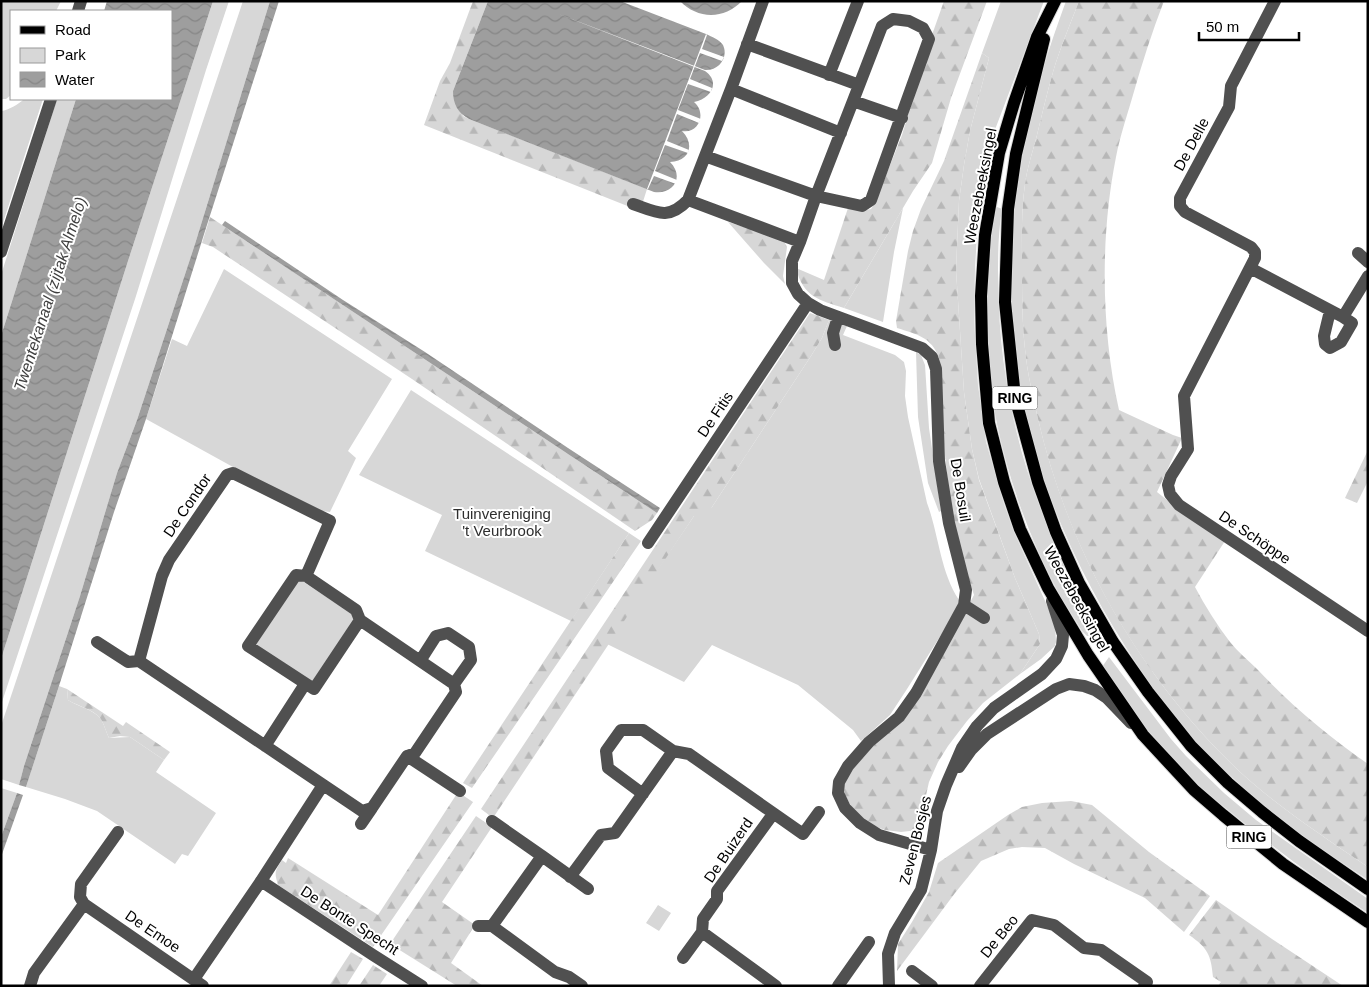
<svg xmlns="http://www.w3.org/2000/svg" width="1369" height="987" font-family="Helvetica,sans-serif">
<defs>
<pattern id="forest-firs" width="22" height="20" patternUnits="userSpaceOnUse" patternTransform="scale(1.25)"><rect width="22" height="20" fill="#d7d7d7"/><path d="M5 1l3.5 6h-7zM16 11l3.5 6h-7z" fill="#b7b7b7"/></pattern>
<pattern id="water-waves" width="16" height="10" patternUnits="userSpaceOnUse" patternTransform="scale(1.25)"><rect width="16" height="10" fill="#9e9e9e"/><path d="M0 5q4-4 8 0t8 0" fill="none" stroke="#868686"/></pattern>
</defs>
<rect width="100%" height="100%" fill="#fff"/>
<path fill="#d7d7d7" d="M1,1H61L56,11H11V95L6,99H1Z
M213,1H229L206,70L136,296L1,705V659L128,261Z
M243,1H270L195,244L137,420L117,473L80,596L24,766L19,785L1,779V726Z
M1001,1H1044L996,127L979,201L975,269L974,319L978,385L986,442L1004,504L1014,532L1055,623L1056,642L1055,646L1041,659L1020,674L1040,644L1039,634L1015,578L979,479L972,449L964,392L956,270L959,201L964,165L970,131L989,58L982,53Z
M1066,1H1079C1070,25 1060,48 1053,72C1047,93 1042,114 1037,135C1033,151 1027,168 1025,184C1021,210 1022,238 1022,264C1022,292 1022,321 1025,349C1027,372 1033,396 1038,419C1069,552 1139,676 1239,771C1278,807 1323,836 1368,867V880C1335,858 1303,837 1272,813C1258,802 1246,790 1234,779C1224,770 1213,761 1204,751C1179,725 1158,696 1138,666C1078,576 1032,475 1016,366C1010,322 1011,278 1013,234C1014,215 1013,196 1015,178C1017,163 1022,147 1025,133C1036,88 1050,45 1066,1Z
M24,99H43L1,229V111C9,110 19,104 24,99Z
M57,99H76L1,336V275Z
M997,207L1002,209C998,233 998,257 998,281C999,363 1014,446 1046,522C1055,544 1064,566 1074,588C1079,599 1094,617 1094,629C1094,630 1092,635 1091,636H1087L1082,631C1073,616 1064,603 1056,588C1029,537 1009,481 997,424C995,411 991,399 990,386C985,328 987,270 992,211Z
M903,208L894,252L883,322L844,308Z
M224,269L392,379L348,451L356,458L330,512L322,511L233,467L146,419L172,339L187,346Z
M829,320L847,326L843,335L895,355L904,362L906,371L905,396L908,417L927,503C939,535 940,571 959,600L956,611L907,689L890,715L861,741L853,730L798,685L712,645L684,682L607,644L694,516L712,507L811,356L822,338Z
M916,352L921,355L925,365L929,428L941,511L939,512L928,483L918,417Z
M411,390L629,533L571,621L425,551L442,515L359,475Z
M299,579L354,615L355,621L313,684L253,645Z
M1109,657L1171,739L1186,756L1224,793L1256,820L1368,899V913C1321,883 1276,850 1233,814C1210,796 1188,777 1168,755C1143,728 1123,697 1102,667Z
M59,686L67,689L68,700C77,706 94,710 100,718C104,723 106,732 109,738L130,737L164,760L156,772L216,813L188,856L182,854L175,864L97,811L65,799L26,787Z
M1,788L17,793L1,837Z
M658,905L671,913L659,931L646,923Z"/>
<path fill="url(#forest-firs)" d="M473,1H488L453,91L463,116L469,119L647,189L640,211L424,125L440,81L450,63Z
M944,1H987L951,98L932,163L913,191L844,308C819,300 803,297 796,268L824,280L849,205L866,210L871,209L875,203L902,135L933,32Z
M1079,1H1164C1152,32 1142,63 1133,95C1127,116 1120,136 1116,157C1100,237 1101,330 1119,410L1173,435L1182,438L1157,492L1182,512L1225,541L1195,587C1205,606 1217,625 1230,642C1238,652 1248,660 1257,669C1291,705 1328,736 1368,764V867C1323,836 1278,807 1239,771C1139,676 1069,553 1038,419C1033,396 1027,372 1025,349C1022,321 1022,292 1022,264C1022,238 1021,211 1025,184C1027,168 1033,151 1037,135C1042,114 1047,93 1053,72C1060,48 1070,25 1079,1Z
M982,53L989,58L970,131L964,165L959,201L956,270L964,392L972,449L979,480L1015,578L1039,634L1040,644L1020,674L983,703L967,721L948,746L938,762L929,782L918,830L901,832L885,830L869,824L855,814L845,795L843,784L847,776L925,687L974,595C969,580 964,565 960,550C945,488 942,423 939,358C932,337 916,334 897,328L896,321L908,251L913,231L921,209L944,161Z
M210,217L657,513L652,520L635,531L412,379L213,247L202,243Z
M728,222L783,239L787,247L783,276L785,284L764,263Z
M810,313L829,320L822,338L811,356L712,507L705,513L699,517L694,516L493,818L481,809Z
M1368,450V481L1357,503L1345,498Z
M629,533L641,541L472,788L463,783Z
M67,689L123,726L126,722L170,752L164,760L130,737L120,736L109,738C106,732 104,723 100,718C93,709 77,706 68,700Z
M458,792L473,802L373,947L278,885C274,872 275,871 282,860L286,863L288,858L378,915Z
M1071,801L1092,805L1149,852L1210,896L1184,932L1145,898L1074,864L1045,848L1022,847L1009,849L981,861L955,893L897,971L898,944L912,922L929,892L938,863L1008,815L1022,807L1042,803Z
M476,816L492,827L442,902L475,925L451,963L483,986H457L390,944Z
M1216,900L1272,939L1343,986H1218L1221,982L1213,977C1211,955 1208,948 1189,935Z
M351,952L363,959L346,986H329Z
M373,965L387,974L379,986H359Z"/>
<path fill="url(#water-waves)" d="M107,1H213L128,261L1,659V336L76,99H171V11H104Z
M270,1H279L206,228L146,419L114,512L59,686L26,787L19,785L24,766L80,596L117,473L137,420L195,244Z
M488,1H620L706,34C712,37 719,39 723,45C729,58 718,71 705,70L556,13L705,71C721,82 711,99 694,102C707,113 699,134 682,131C695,144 690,161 670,162C685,177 673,195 654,192L469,119C458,113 453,104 453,91Z
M680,1H742C724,20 697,19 680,1Z
M225,221L343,300L425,352L568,448L660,508L657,513L222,225Z
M17,793L23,795L1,857V837Z"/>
<path fill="#fff" d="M706,34L707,35L702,49L724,57L722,61L700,53L690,79L712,88L711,92L688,84L678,110L701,119L699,123L677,114L667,141L689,150L688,153L665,145L655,171L677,180L676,184L654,176L648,189H647Z"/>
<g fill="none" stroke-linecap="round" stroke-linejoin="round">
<g stroke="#dbdbdb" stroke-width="14">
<path id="major" d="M1055,1L1037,37L1014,103L999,153L985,235L981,296L982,344L989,423L1004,482L1020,529L1048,588L1088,655L1143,735L1194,790L1223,815L1283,864L1368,922
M1044,39L1016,154L1008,209L1005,302L1015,397L1038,482L1056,532L1079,583L1113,642L1148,692L1191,746L1228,783L1262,812L1299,841L1368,889"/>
</g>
<path stroke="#505050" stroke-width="12" d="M1275,1L1231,86L1229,107L1180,198V206L1185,212L1251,247L1255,252V258L1184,396L1188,449L1171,476L1168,485L1170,494L1179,505L1368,631
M78,11L81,1
M747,44L859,85
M829,75L858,1
M731,89L841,133
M902,118L853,101L816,196L800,242L792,261V283L798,294L808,303L820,310L922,348L932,357L936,369L939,461L949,523L966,590L964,605L916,693L899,717L869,742L848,766L839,782L838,793L845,808L860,823L879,835L931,850
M705,156L816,196L862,206L871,200L929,39L923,28L909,21L893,19L882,26L853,101
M688,200L800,242
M633,204C656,212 668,221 688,200L731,89L763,1
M1,252L51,99
M1358,253L1368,262
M1250,268L1343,317L1352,323L1341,342L1330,348L1325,344L1324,336L1330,311
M1343,317L1368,276
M835,345L833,333L838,317
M648,543L808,303
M306,576L296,575L248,646L314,689L360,620
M964,605L984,618
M97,642L128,662L139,661L362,811L372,808L407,756L415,753L456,692L454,684L360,620L356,610L306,576L330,521L233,473L227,475L169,560L162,576L139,661
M420,661L436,636L448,633L469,647L471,660L454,684
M265,746L305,684
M407,756L460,791
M959,767L971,750L987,734L1056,689L1069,684L1084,686L1095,690L1107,698L1131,723
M643,794L608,768L606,751L621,730H643L673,751L689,754L803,834L819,812
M492,821L542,856
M361,824L372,808
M118,832L81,884L80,897L84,904L203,986
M570,877L601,835L615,833L673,751
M261,881L373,955L422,986
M478,926H492
M702,932L776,986
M683,958L702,932L703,919L717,899V891L773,814
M912,971L932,986
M194,979L261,881L323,785
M30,986L34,973L84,904
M582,986L569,977L555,972L492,926L542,856L588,889
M838,986L869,942
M889,986L888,954L895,933L921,890L931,850L937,811L946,785L962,748L977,726L994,708L1042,674L1056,659L1062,646L1063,635L1052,601
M980,986L1032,920L1054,925L1084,948L1101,950L1147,982L1144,986"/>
<use href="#major" stroke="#000" stroke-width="12"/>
</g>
<g text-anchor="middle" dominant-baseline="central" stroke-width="4" stroke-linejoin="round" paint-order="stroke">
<g fill="#fff" stroke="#4c4c4c" stroke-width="1">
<rect x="992.5" y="386.5" width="45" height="23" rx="4"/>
<rect x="1226.5" y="825.5" width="45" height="23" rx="4"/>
</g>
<g font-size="14" font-weight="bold" fill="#000">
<text x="1015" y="398">RING</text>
<text x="1249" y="837">RING</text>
</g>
<g font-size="15" fill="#000" stroke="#fff">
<text transform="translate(1191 144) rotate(-62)">De Delle</text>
<text transform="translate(980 186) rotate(-79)">Weezebeeksingel</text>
<text transform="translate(715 414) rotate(-56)">De Fitis</text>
<text transform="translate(961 490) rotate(81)">De Bosuil</text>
<text transform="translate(187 505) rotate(-56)">De Condor</text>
<text transform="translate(1255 537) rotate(34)">De Schöppe</text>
<text transform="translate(1077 599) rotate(61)">Weezebeeksingel</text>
<text transform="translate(915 840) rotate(-76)">Zeven Bosjes</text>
<text transform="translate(728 850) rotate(-56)">De Buizerd</text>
<text transform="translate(350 920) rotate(33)">De Bonte Specht</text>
<text transform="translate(153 931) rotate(34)">De Emoe</text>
<text transform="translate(999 936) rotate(-51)">De Beo</text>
</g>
<g font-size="15" fill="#2e2e2e" stroke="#fff">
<text x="502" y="513">Tuinvereniging<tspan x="502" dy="17">'t Veurbrook</tspan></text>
</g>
<g font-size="16" font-style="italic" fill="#3f3f3f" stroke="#fff">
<text transform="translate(50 294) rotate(-72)">Twentekanaal (zijtak Almelo)</text>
</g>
</g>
<rect width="1369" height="987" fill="none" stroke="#000000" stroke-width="5"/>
<rect x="10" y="10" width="162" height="90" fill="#ffffff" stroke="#999999"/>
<rect x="20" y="26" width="25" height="8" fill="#000000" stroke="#999999"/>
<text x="55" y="35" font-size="15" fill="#000000">Road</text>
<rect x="20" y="48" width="25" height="15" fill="#d7d7d7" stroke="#999999"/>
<text x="55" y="60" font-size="15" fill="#000000">Park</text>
<rect x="20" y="72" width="25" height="15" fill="url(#water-waves)" stroke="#999999"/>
<text x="55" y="85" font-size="15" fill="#000000">Water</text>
<path d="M1199 32v8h100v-8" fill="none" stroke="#000000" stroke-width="2.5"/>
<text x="1206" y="32" font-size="15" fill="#000000" stroke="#ffffff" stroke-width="4" paint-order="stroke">50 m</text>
</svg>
